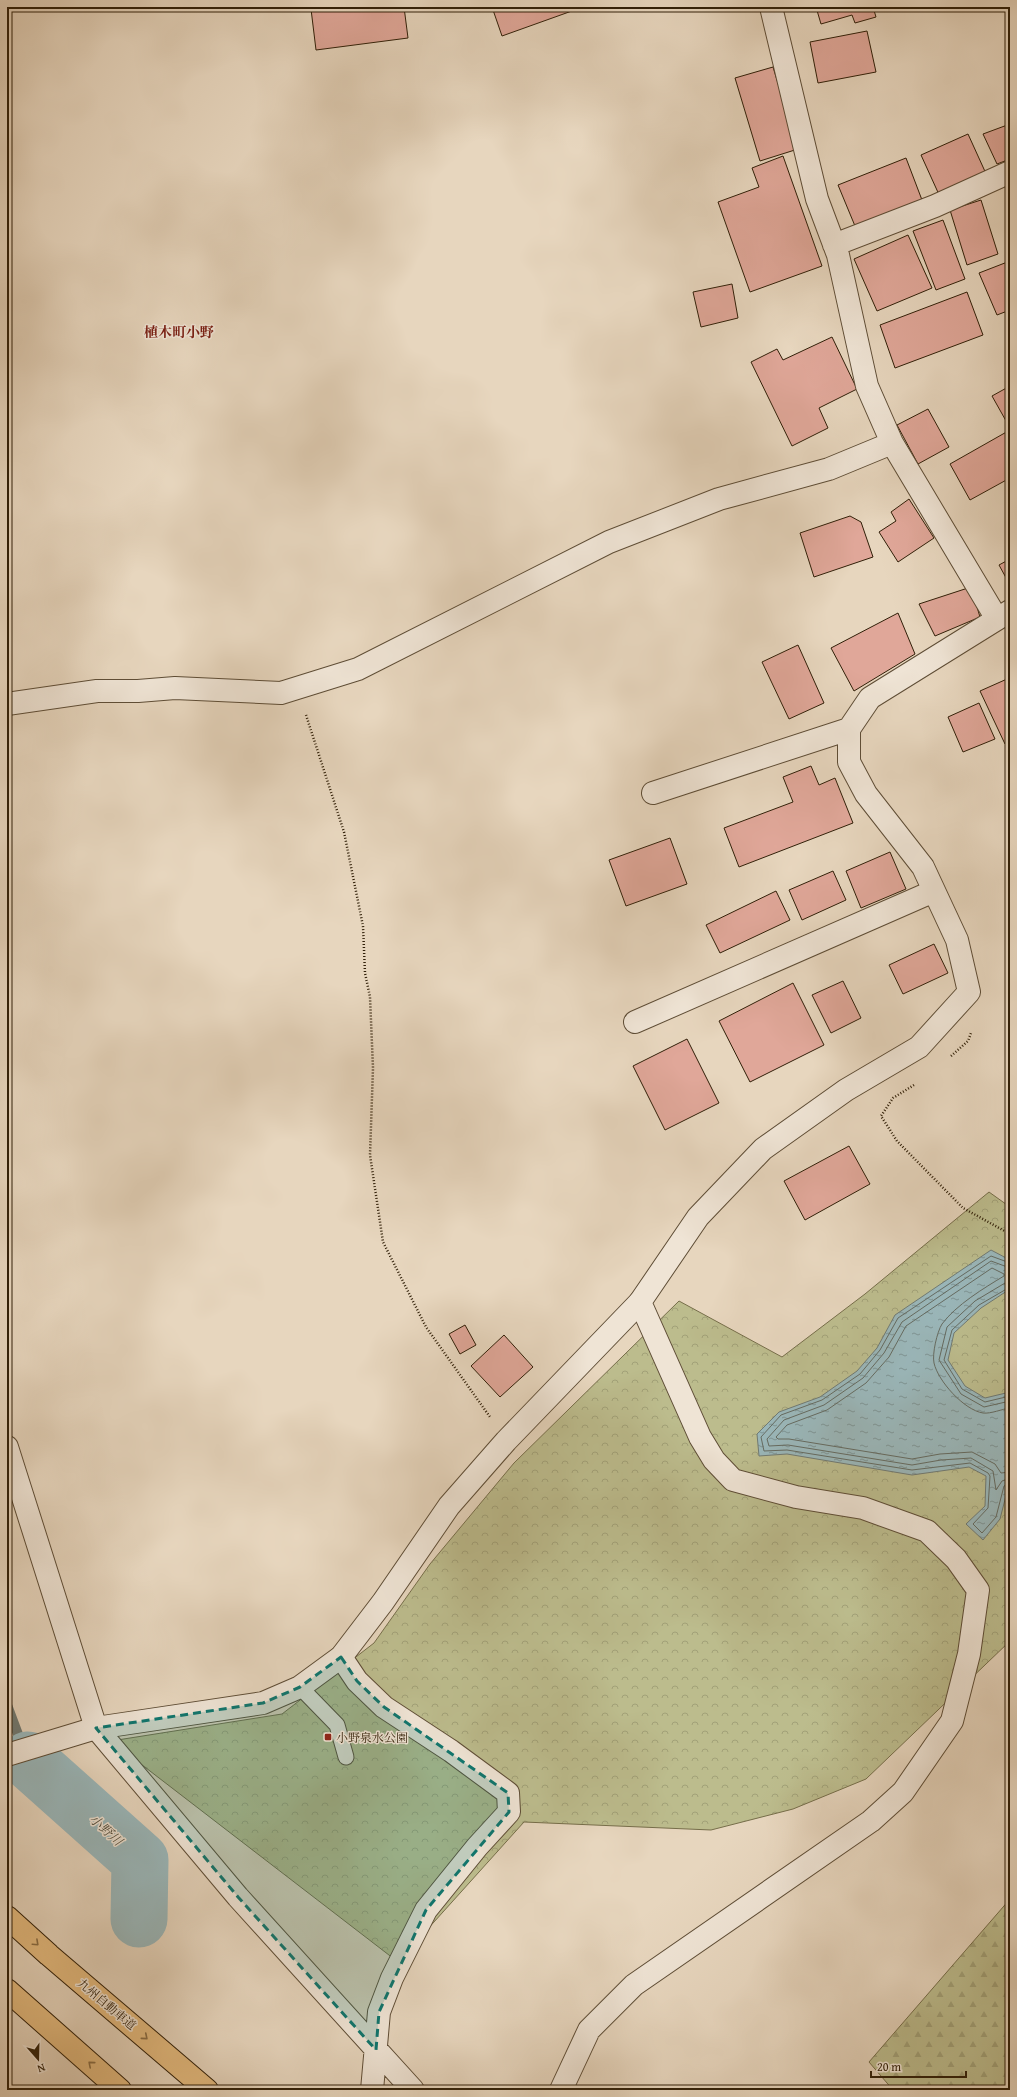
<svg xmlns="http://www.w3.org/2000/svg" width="1017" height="2097" font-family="'Gentium Book Plus','Noto Serif JP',serif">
<defs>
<pattern id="forest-firs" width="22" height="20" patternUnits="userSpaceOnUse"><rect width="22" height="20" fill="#bcbc8d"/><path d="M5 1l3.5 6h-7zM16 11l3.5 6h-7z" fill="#a2a178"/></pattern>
<pattern id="park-crowns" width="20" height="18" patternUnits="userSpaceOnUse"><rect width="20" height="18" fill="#bcbc8d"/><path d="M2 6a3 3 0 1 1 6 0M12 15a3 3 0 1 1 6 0" fill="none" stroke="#a2a178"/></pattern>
<pattern id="water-ripples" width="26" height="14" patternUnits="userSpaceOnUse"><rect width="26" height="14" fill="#9ab7ba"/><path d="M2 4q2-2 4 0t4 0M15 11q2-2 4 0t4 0" fill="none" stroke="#7e9495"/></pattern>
</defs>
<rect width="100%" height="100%" fill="#e7d6be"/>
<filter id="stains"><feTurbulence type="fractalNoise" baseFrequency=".005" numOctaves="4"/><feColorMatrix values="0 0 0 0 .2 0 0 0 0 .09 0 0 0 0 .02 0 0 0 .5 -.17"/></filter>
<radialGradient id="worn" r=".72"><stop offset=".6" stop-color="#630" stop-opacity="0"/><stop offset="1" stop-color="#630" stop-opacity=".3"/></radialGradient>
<path fill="url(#forest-firs)" stroke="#766e4a" d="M1010,1899V2090H893L869,2062Z"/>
<path fill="url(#park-crowns)" stroke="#766e4a" d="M989,1192L1010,1207V1641L866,1779L793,1809L711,1830L524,1822L398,1962L111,1741L282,1714L374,1643L430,1564L514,1463L679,1301L782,1357L865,1294Z"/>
<path fill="url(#water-ripples)" stroke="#707a73" d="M991,1250L1010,1260V1289L981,1308L954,1333L948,1360L965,1386L985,1398L1010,1392V1480L1000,1519L983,1540L966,1524L985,1506L986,1476L969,1467L912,1475L787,1454L759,1456L757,1434L779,1412L820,1397L857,1371L877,1348L895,1315Z"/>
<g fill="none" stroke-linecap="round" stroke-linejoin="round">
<path stroke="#656b61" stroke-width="1" d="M1010,1263L991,1256L898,1318L880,1350L860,1374L822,1400L781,1415L761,1437L764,1451L787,1450L912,1470L970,1463L988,1473L990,1476L988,1508L973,1524L982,1533L996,1517L1004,1486L1010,1483
M1010,1268L991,1261L902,1322L884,1353L863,1378L824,1405L784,1420L767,1439L769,1446L788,1445L912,1465L941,1460L971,1458L993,1471L996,1490L1002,1481L1010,1478
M1010,1282L1005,1283L975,1301L947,1327L939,1360L961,1394L984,1407L1010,1401
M1010,1287L979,1305L952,1330L944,1360L962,1389L985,1402L1010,1396
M1010,1408C1002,1409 991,1414 983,1413C964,1410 938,1381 934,1363C932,1354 937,1332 942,1324C956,1305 984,1288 1004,1276V1274L992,1268L906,1326L889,1357L866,1383L827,1410L787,1425L776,1437L778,1439H789L912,1459L940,1454L972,1452L995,1464L1001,1473L1010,1472"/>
<path stroke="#707a73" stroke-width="10" d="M7,1705L25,1753"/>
<path stroke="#9ab7ba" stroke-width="57" d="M28,1760L140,1860L139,1919"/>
</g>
<path fill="#e0a799" stroke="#301f08" d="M332,7H404L408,38L316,50L311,9Z
M492,7H583L502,36Z
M816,7H873L876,17L855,23L852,15L821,24Z
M867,31L876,72L818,83L810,42Z
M773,67L798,149L760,161L735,78Z
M1010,124V159L997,164L983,134Z
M968,134L988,178L941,199L921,155Z
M783,156L822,266L750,292L718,202L759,187L752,168Z
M906,158L922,200L855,226L838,185Z
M981,200L998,254L967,265L950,210Z
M943,220L965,279L936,290L913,231Z
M908,235L932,288L877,311L854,259Z
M1010,261V310L997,315L979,273Z
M732,284L738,318L701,327L693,292Z
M967,292L983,335L895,368L880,325Z
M832,337L857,389L819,408L828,428L792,446L751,362L777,349L783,360Z
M1010,386V428L992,396Z
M928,409L949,447L918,464L897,425Z
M1010,430V478L970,500L950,464Z
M909,499L934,538L898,562L879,532L896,521L891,512Z
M850,516L861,522L873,557L814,577L800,533Z
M1010,559V585L999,565Z
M971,587L980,617L935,636L919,604Z
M898,613L915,654L854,691L831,648Z
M798,645L824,703L789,719L762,662Z
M1007,679L1010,687V742L1005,744L980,691Z
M979,703L995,739L963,752L948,717Z
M811,766L819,785L835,778L853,823L739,867L724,828L793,802L783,777Z
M670,838L687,884L626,906L609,860Z
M890,852L906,889L861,908L846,871Z
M833,871L846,900L802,920L789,890Z
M776,891L790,920L720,953L706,925Z
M934,944L948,973L903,994L889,965Z
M843,981L861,1018L831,1033L812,995Z
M793,983L824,1045L750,1082L719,1021Z
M687,1039L719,1103L665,1130L633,1066Z
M849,1146L870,1184L805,1220L784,1181Z
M465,1325L476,1345L460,1354L449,1334Z
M504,1335L533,1367L500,1397L471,1366Z"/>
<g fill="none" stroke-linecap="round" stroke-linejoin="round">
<g stroke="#5e4d36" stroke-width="17">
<path id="service" d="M300,1687L337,1725L346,1757"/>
</g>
<g stroke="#5e4d36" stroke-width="24">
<path id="minor" d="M771,7L817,199L838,255L867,386L892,443L997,619
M834,245L935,206L1010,172
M7,704L97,691H138L175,688L281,693L358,669L609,542L719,499L829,469L892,443
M653,793L849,729
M635,1022L934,891
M341,1657L357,1681L384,1707L451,1751L508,1793L509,1812L477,1847L426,1910L392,1978L379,2012L372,2090
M7,1755L96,1728L238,1897L413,2090
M561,2090L589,2030L634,1985L871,1821L903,1792L952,1721L969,1654L978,1590L956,1559L927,1531L863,1508L796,1497L733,1480L714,1460L700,1437L640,1302L698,1217L763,1149L846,1090L919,1047L969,992L957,940L923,867L866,794L849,762V729L870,698L1010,611"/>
</g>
<g stroke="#5e4d36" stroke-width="24">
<path id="tertiary" d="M7,1447L96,1728L263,1703L300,1687L341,1657L383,1602L449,1506L506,1441L640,1302"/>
</g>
<g stroke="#301f08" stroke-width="24">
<path id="motorway" d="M7,1917L49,1955L207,2090
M7,1990L120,2090"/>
</g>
<path stroke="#301f08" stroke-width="2.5" stroke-dasharray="1 2" stroke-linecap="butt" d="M306,715L344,832L363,926L365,973L370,997L373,1068L370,1155L383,1242L426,1327L490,1417
M951,1056L968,1041L971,1033
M914,1085L893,1098L881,1116L897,1141L963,1208L1010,1234"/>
<use href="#service" stroke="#efe4d5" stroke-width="15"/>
<use href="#minor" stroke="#efe4d5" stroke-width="22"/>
<use href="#tertiary" stroke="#efe4d5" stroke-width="22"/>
<use href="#motorway" stroke="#e4bb7f" stroke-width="22"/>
</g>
<defs><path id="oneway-chevron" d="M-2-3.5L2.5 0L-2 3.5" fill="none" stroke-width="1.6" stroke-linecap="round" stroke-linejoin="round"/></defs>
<g stroke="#8a6d44">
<use href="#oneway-chevron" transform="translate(36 1943) rotate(43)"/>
<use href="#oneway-chevron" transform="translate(145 2037) rotate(40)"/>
<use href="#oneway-chevron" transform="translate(91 2064) rotate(-139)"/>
</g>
<path fill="#0f766e" fill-opacity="0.2" stroke="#0f766e" stroke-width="3" stroke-dasharray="8 5" stroke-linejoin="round" d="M341,1657L357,1681L384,1707L508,1793L509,1812L426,1910L379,2012L376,2050L238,1897L96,1728L263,1703L300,1687Z"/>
<rect fill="#8f2418" stroke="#efe4d5" stroke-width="1.5" x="324" y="1733" width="8" height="8" rx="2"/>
<g text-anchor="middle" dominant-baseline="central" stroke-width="3" stroke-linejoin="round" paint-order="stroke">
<g font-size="12" fill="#301f08" stroke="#efe4d5" text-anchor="start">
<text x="336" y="1737">小野泉水公園</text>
</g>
<g font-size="12" fill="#301f08" stroke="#efe4d5">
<text transform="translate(107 2004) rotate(40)">九州自動車道</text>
</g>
<g font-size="13" font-style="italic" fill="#504d3d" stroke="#efe4d5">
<text transform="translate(106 1830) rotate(42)">小野川</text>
</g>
<g font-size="14" font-weight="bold" fill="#7a1f14" stroke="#efe4d5">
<text x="179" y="332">植木町小野</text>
</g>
</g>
<rect width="1017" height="2097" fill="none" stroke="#e7d6be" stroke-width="24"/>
<rect x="8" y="8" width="1001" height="2081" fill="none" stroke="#301f08" stroke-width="2"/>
<rect x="12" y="12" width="993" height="2073" fill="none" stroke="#301f08"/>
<g transform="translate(38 2059) rotate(160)" stroke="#efe4d5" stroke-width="3" paint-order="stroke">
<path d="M0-3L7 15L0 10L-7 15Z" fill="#301f08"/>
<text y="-6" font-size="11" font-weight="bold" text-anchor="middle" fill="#301f08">N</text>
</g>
<path d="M871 2071v6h95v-6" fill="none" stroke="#301f08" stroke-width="2"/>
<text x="877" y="2071" font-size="12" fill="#301f08" stroke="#efe4d5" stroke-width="3" paint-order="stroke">20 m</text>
<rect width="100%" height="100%" filter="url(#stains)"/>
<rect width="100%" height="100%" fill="url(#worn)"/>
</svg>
